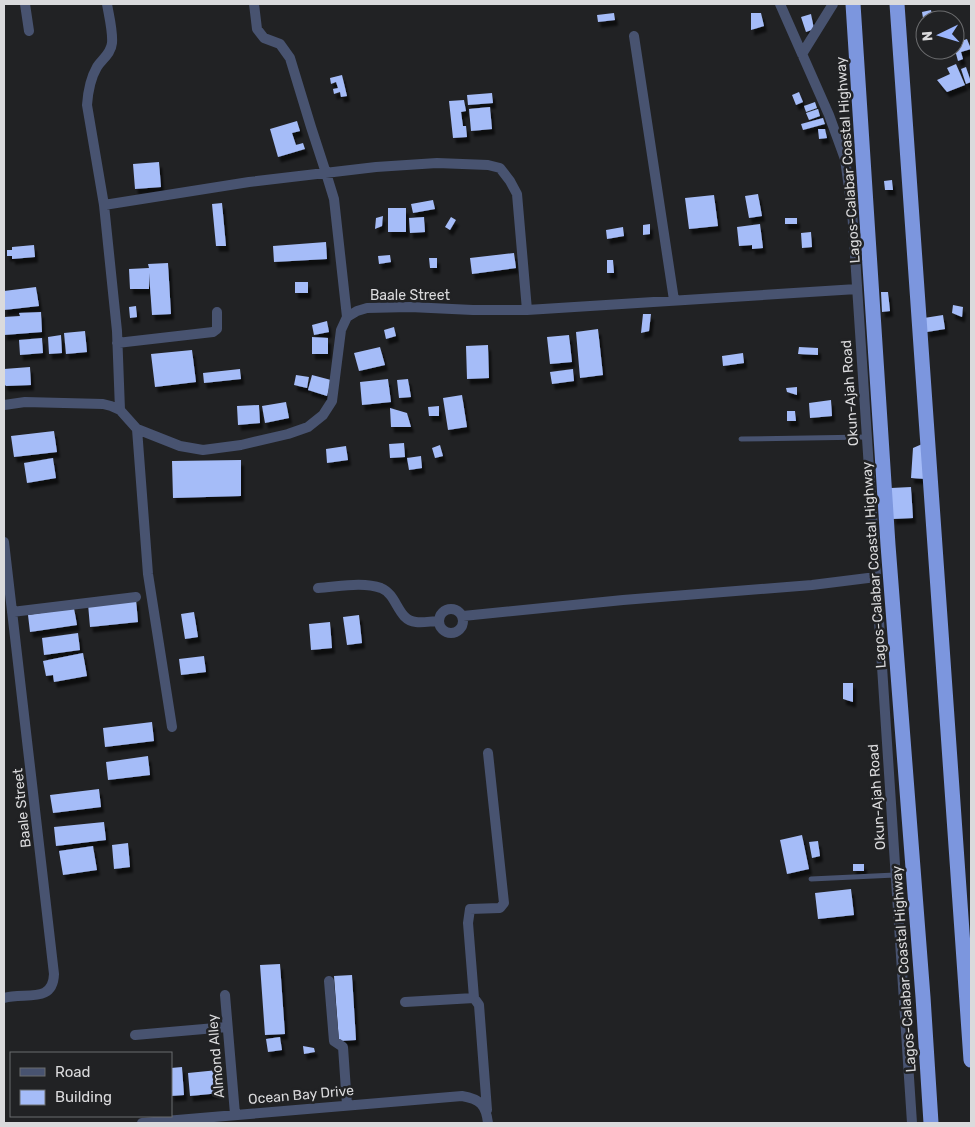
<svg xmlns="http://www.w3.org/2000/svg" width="975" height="1127" font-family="Rubik,sans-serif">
<defs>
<filter id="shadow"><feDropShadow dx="3" dy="5.5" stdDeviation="1" flood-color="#0009"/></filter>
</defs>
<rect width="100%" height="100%" fill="#212224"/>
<path fill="#a5bcf8" filter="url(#shadow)" d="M931,10L933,20H925L924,24L922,12Z
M614,13L615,20L598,22L597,15Z
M751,13H761L764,26L751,30Z
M811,14L814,29L806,32L801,17Z
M967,39L971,49L961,52L963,59L958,61L955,50V43Z
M956,64L965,85L947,92L937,80L950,74L947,68Z
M966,67L971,82L966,84L961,69Z
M342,75L347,96L341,97L340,92L334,94L333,89L338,88L336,82L331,84L330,78Z
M799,92L803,102L796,105L792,95Z
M492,93L493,103L468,105L467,95Z
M464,100L466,111L461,112L463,126H466L467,137L453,138L449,101Z
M815,102L817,108L806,112L804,106Z
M490,107L492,129L471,131L469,109Z
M818,109L820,116L809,120L806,113Z
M823,118L825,124L803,130L801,124Z
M297,121L300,131L292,133L296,145L303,143L305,149L278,157L270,129Z
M818,129H825L827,138L819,139Z
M159,162L161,187L135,189L133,164Z
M892,180L893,190H885L884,181Z
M758,194L762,216L749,218L745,196Z
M714,195L718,226L689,229L685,198Z
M433,200L435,209L413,213L411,204Z
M222,203L226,246H216L212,204Z
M388,208H406V232H388Z
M383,216L382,226L375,229L376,218Z
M424,217L425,232L410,233L409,218Z
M451,217L456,220L450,230L445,227Z
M785,218H797V224H785Z
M650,224V234L643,235V225Z
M760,224L763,248L752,249V245L739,246L737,227Z
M623,227L624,236L607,239L606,230Z
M811,232L812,247L802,248L801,233Z
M326,242L327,259L274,262L273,246Z
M34,245L35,257L12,259V256H7V250H12V247Z
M514,253L516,268L472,274L470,258Z
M390,255L391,262L379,264L378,256Z
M429,258H437V268H430Z
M607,260H613L614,273H607Z
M168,263L171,314L152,315L149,273V289H130L129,269L149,268L148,264Z
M295,282H308V293H295Z
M36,287L39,306L4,310V291Z
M881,292H888L890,311L882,312Z
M953,305L963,307L962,317L952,313Z
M136,306L137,317L130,318L129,307Z
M41,312L42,332L4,335V317L20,316L19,313Z
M643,314H651L649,331L641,333Z
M943,315L945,329L927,332L924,318Z
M327,321L329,332L314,335L312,325Z
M394,327L396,336L386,339L384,330Z
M598,329L603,375L580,378L576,332Z
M85,331L87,352L66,354L64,333Z
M61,335L62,353L49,354L48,337Z
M569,335L572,362L550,364L547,337Z
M312,337L328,338V354H312Z
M42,338L43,353L20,355L19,340Z
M488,345L489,378L467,379L466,346Z
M380,347L385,365L359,371L354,353Z
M799,347L818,348V355L798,354Z
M192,350L196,382L155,387L151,354Z
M743,353L744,363L723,366L722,356Z
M30,367L31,385L6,386L4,384V369Z
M240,369L241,379L204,383L203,373Z
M573,369L574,381L552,384L550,372Z
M296,375L309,377L307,388L294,385Z
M312,375L331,380L327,396L308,390Z
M388,379L391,402L362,405L360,382Z
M408,379L411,397L399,398L397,380Z
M797,387V395L787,392L786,388Z
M462,395L467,427L448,430L443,398Z
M831,400L832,416L810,418L809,403Z
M286,402L289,418L265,423L262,406Z
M259,405L260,423L238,425L237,406Z
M439,406V416H429L428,407Z
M390,408L407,413L411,427H391Z
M787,411H795L796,421H787Z
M54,431L57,452L14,457L11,436Z
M929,441L926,479L911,478L913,448Z
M404,443L405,457L390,458L389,444Z
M440,445L443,456L435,458L432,448Z
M346,446L348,460L327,463L326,449Z
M421,456L422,468L409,470L407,458Z
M53,458L56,478L27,483L24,463Z
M241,460V496L173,498L172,461Z
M911,487L913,518L893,519L891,488Z
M136,599L138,622L90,627L88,604Z
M74,608L77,625L30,632L28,615Z
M194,612L198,637L185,639L181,614Z
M359,615L362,643L347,645L343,617Z
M330,622L332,648L311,650L309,624Z
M78,633L80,650L44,655L42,638Z
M83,653L87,676L54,682L53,675L46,676L43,661Z
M204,656L206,672L181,675L179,659Z
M843,683H853V702L843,699Z
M152,722L154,741L105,747L103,728Z
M148,756L150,775L108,780L106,762Z
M99,789L101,807L53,813L50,795Z
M104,822L106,840L56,846L54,827Z
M802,835L809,869L787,874L780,840Z
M818,841L820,856L812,858L809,842Z
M128,843L130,867L114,869L112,845Z
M93,846L97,870L63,875L59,851Z
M853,864H864V871H853Z
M851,889L854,915L818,919L815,893Z
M280,964L285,1034L265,1035L260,965Z
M352,975L356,1040L339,1041L334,976Z
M280,1037L282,1050L268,1052L266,1039Z
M303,1046L314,1048L315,1052L304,1054Z
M182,1067L184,1095L171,1096V1068Z
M218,1070L220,1093L190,1096L188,1073Z"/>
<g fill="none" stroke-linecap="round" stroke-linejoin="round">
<path stroke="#485370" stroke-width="5" d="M741,439L867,437
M811,879L895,875"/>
<path stroke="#485370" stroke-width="10" d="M25,4L29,31
M107,4C109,16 113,31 112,43C111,54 102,59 97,67C90,79 88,91 87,105L104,205L117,331L120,410
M254,4L257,29L264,38L280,44L290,58L311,127L326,173L334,199L347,317
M780,4L829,115L845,159L852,210L912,1123
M634,36L674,300
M802,54L833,4
M104,205L249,182L376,167L437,163L488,165L500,168L510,181L517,194L527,310
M117,343L213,332L217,329V312
M4,405L25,402L103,404L111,406L120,410L137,429L180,446L203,450L241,445L288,434L308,427L323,415L332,401L341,330L347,317L357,311L367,308L410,307L473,310H527L857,289
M137,429L148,574L172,727
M4,542L54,974C53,1004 25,992 4,998
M318,588C337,587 362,581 381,588C398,595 397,620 416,622C423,623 432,621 439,621
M439 621a12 12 0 1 1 24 0a12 12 0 1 1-24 0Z
M12,612L136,597
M463,616L623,600L812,585L876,577
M329,981L334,1041L343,1047L347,1105
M225,995L235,1114
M474,998L468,923L470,909L500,908L504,903L488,753
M405,1002L474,998L479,1005L487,1110
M135,1035L227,1027
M142,1123L462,1096C480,1099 486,1105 488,1123"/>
<path stroke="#7c96de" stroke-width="15" d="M853,4L888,545L923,997L931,1123
M897,4L971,1060"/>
</g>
<g text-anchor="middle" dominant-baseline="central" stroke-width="5" stroke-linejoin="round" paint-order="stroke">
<g font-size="14" fill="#dadadc" stroke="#212224">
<text transform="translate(848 160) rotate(-94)">Lagos-Calabar Coastal Highway</text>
<text x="410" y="295">Baale Street</text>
<text transform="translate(850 393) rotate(-94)">Okun-Ajah Road</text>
<text transform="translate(874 565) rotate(-94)">Lagos-Calabar Coastal Highway</text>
<text transform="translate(877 797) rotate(-94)">Okun-Ajah Road</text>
<text transform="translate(22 808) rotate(-96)">Baale Street</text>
<text transform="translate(904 969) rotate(-94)">Lagos-Calabar Coastal Highway</text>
<text transform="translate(216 1056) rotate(-95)">Almond Alley</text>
<text transform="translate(301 1095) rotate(-5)">Ocean Bay Drive</text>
</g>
</g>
<rect width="975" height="1127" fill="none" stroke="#dadadc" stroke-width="10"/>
<rect x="10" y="1052" width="162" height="65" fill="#212224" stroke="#6b6c6e"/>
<rect x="20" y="1068" width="25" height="8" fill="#485370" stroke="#6b6c6e"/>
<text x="55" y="1077" font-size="15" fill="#dadadc">Road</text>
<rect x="20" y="1090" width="25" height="15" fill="#a5bcf8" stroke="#6b6c6e"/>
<text x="55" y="1102" font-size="15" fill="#dadadc">Building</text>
<g transform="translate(940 35) rotate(265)"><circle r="24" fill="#212224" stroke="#6b6c6e"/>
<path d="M0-4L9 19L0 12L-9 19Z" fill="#9ab5fd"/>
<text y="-8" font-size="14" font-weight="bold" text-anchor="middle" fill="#dadadc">N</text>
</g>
</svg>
